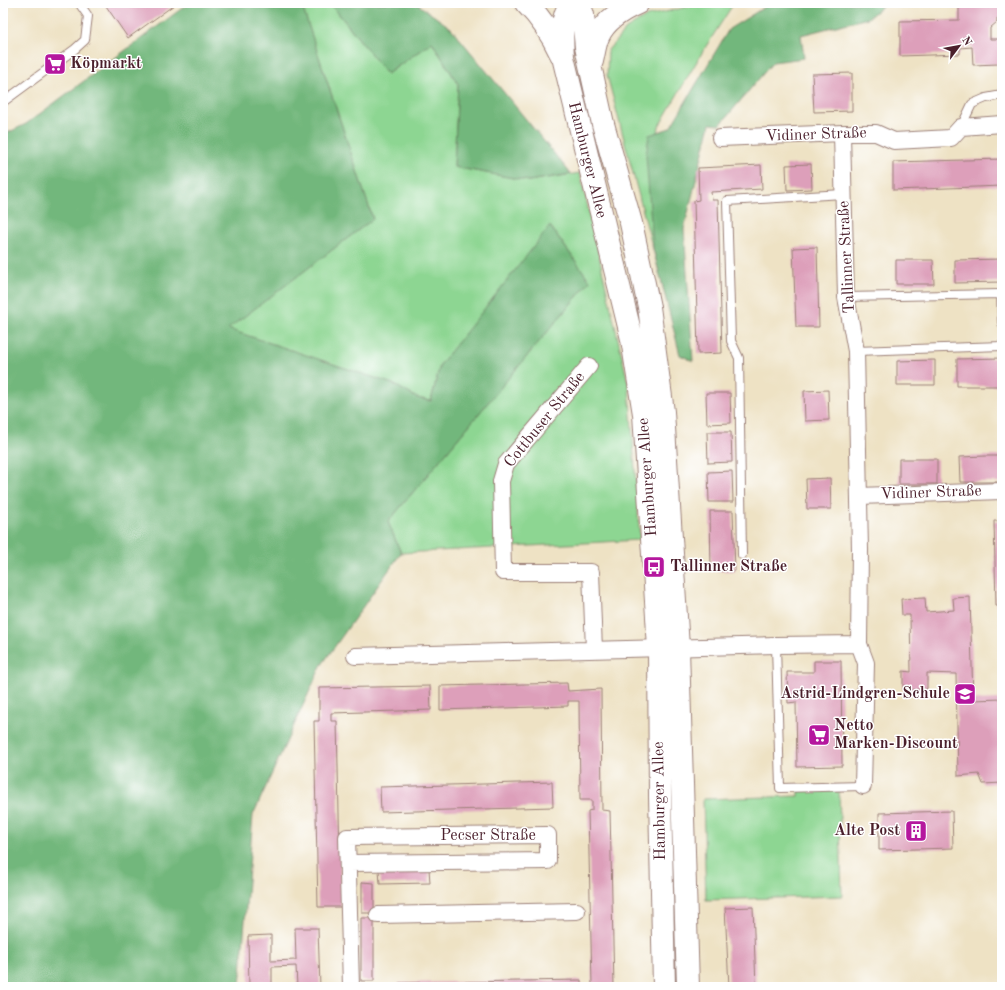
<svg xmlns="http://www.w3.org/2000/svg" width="1005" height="990" font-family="'Old Standard TT',serif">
<rect width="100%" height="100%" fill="#fff"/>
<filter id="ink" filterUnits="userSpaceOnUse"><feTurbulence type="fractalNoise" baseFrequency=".025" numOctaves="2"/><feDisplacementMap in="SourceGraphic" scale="8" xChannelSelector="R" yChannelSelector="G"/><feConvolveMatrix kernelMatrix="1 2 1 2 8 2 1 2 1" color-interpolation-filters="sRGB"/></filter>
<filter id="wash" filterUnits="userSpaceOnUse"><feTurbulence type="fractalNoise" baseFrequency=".012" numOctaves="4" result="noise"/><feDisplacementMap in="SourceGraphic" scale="16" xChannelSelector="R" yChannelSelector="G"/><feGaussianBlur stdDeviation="0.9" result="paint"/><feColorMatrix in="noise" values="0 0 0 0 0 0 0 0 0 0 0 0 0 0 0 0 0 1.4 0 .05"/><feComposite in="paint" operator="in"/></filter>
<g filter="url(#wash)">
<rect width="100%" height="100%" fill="#eee2c4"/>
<path fill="#8dd692" stroke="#6c7a5e" d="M301,3H330L387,74L432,42L458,84L454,167L529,181L580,173L629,387L640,540L401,553L388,522L590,281L551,227L440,365L431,401L417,398L393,384L227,329L373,219Z
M705,3H734L703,51L659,126L655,162L664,291L607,75L608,50L626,29L647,16Z
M839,787L842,896L706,900L703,799L799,796V788Z"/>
<path fill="#72b77c" stroke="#5e6b54" d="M189,3H301L373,219L228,329L393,384L417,398L431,401L440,365L550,226L590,281L388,522L401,553L321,666L253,815L240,987H3V135L26,124Z
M330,3H416L451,28L571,174L529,181L454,167L458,84L432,42L387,74Z
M771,3H886L868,18L801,35L804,58L773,62L720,125L710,124L684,229L693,361L680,355L653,248L646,155L649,135L670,128L729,29Z"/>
<g id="blocks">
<path fill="#dd9fba" d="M104,3H173L174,5L128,38Z
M959,3H1002V18H997V22L990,28V39H1002V62L998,64L973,65L972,47L960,48V54L900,56V21L959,20Z
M852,73V111L814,112L812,74Z
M1002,159V186L893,190V162Z
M811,164L812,189L787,190L786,165Z
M761,165L762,189L711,192L712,200H718L722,353L698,354L694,201L699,200L698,168Z
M817,247L819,327H796L793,248Z
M1002,259V282L955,283V260Z
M896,260H933L934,284H896Z
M1002,358V386H957V359Z
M935,360V385H897V361Z
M828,390L829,420L805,421L804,391Z
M706,393H730L731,423L707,424Z
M707,432H731L732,462L708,463Z
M986,456H1002V482H960L959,457Z
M899,459H937V484H899Z
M732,471L733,502H709L708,472Z
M830,478L831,509H807L806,479Z
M710,511H733L735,571H711Z
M994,521H1002V606H996Z
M970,597L973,700L1002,699V783L983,784L979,774L958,776L956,674L927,673V689L903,690V671L911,672L910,615H902L901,599L925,598L926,612L954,610L953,598Z
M814,661H841L842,766L797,767L796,702L788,703L787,672H814Z
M567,683L568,691L601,689L602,810L610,811L614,987H399V983L581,980V985H592L588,811L592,810V800H580L579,701H568V706L440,710V686Z
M430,686L431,710L331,713V721H337L341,907H318L314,721H319V688Z
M552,782L553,807L381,812L380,787Z
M952,811L953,848L879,850V813Z
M429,869L430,883L380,884L379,870Z
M362,882L374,883V913H362Z
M753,907L756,987H729L725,908Z
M361,918H374V981H361Z
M295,928H318L320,987H297L296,966L272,967V987H249L248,936L271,935V961L296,960Z"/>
</g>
</g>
<g filter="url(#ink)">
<use href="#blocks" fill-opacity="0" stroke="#9c8078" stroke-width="1"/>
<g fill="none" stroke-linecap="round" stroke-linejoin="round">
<g stroke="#9c8078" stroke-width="10">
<path id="lane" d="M3,102L75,49L85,40L88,16L79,3
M961,127L972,104L986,98L1002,95
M846,297L1001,294L1002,323
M856,351L1002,346
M742,555L739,358L731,341L727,201L843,194
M776,645L780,788L863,786"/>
</g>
<g stroke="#9c8078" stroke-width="18">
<path id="street" d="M842,133L846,297L856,351L860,550L859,644L866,663L863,786
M720,138L843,133H876L894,141L951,138L961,127L1002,124
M589,366L506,464L501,481L503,572H591L594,650
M859,496L1002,491
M355,656L776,645L859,644
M348,863L548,861V835L347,837L351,987
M378,915L577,911"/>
</g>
<g stroke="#9c8078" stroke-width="24">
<path id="secondary" d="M526,3C541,18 552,35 561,54
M571,3C560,19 562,38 563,57L632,339L644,414L659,648L660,796L664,987
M579,3L583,15L586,47L603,124L631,223L649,307L663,412L678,648L688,987
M592,61C594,53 595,44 598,37C605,20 622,10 638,3"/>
</g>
<use href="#lane" stroke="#fff" stroke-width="8"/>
<use href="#street" stroke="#fff" stroke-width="16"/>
<use href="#secondary" stroke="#fff" stroke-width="22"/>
</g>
</g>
<defs>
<g id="supermarket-square" transform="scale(1.15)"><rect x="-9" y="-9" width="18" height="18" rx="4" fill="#b5179e" stroke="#fff"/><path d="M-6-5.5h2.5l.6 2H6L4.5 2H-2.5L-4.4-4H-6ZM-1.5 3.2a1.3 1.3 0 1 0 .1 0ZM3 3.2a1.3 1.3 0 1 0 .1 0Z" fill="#fff"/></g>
<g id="bus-square" transform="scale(1.15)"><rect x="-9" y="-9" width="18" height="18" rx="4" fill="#b5179e" stroke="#fff"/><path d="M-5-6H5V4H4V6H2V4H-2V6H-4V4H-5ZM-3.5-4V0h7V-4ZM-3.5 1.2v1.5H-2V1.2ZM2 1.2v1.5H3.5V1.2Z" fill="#fff"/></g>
<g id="school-square" transform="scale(1.15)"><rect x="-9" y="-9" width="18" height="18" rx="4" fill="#b5179e" stroke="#fff"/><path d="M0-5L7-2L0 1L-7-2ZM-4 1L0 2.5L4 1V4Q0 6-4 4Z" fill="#fff"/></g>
<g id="building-square" transform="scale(1.15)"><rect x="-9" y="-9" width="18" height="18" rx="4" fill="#b5179e" stroke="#fff"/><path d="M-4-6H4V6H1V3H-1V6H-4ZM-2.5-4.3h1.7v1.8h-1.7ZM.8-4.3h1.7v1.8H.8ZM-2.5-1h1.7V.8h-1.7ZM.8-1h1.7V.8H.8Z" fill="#fff"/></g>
</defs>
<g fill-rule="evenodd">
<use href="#supermarket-square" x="55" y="64"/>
<use href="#bus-square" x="654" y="567"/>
<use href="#school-square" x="965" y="694"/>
<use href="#supermarket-square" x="819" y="735"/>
<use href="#building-square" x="916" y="831"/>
</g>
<g text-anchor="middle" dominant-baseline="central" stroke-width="3" stroke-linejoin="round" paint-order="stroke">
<g font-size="16" font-weight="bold" fill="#4a1f2b" stroke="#fff" text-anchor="start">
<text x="70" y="64">Köpmarkt</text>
<text x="670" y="567">Tallinner Straße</text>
<text x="950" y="694" text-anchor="end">Astrid-Lindgren-Schule</text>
<text x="834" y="726">Netto<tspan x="834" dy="18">Marken-Discount</tspan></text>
<text x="900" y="831" text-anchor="end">Alte Post</text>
</g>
<g font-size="16" fill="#4a1f2b" stroke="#fff">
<text transform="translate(816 135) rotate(-2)">Vidiner Straße</text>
<text transform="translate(587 160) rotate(76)">Hamburger Allee</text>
<text transform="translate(847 257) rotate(-93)">Tallinner Straße</text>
<text transform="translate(545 420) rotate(-51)">Cottbuser Straße</text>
<text transform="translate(648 477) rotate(-94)">Hamburger Allee</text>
<text transform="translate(931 493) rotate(-2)">Vidiner Straße</text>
<text transform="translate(660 801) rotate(-91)">Hamburger Allee</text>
<text x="488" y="836">Pecser Straße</text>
</g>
</g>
<rect width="1005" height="990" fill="none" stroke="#fff" stroke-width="16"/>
<g transform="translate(959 46) rotate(58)" stroke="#ffffff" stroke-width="3" paint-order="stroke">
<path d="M0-3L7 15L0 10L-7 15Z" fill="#4a1f2b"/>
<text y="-6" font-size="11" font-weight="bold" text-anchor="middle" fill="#4a1f2b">N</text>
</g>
</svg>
